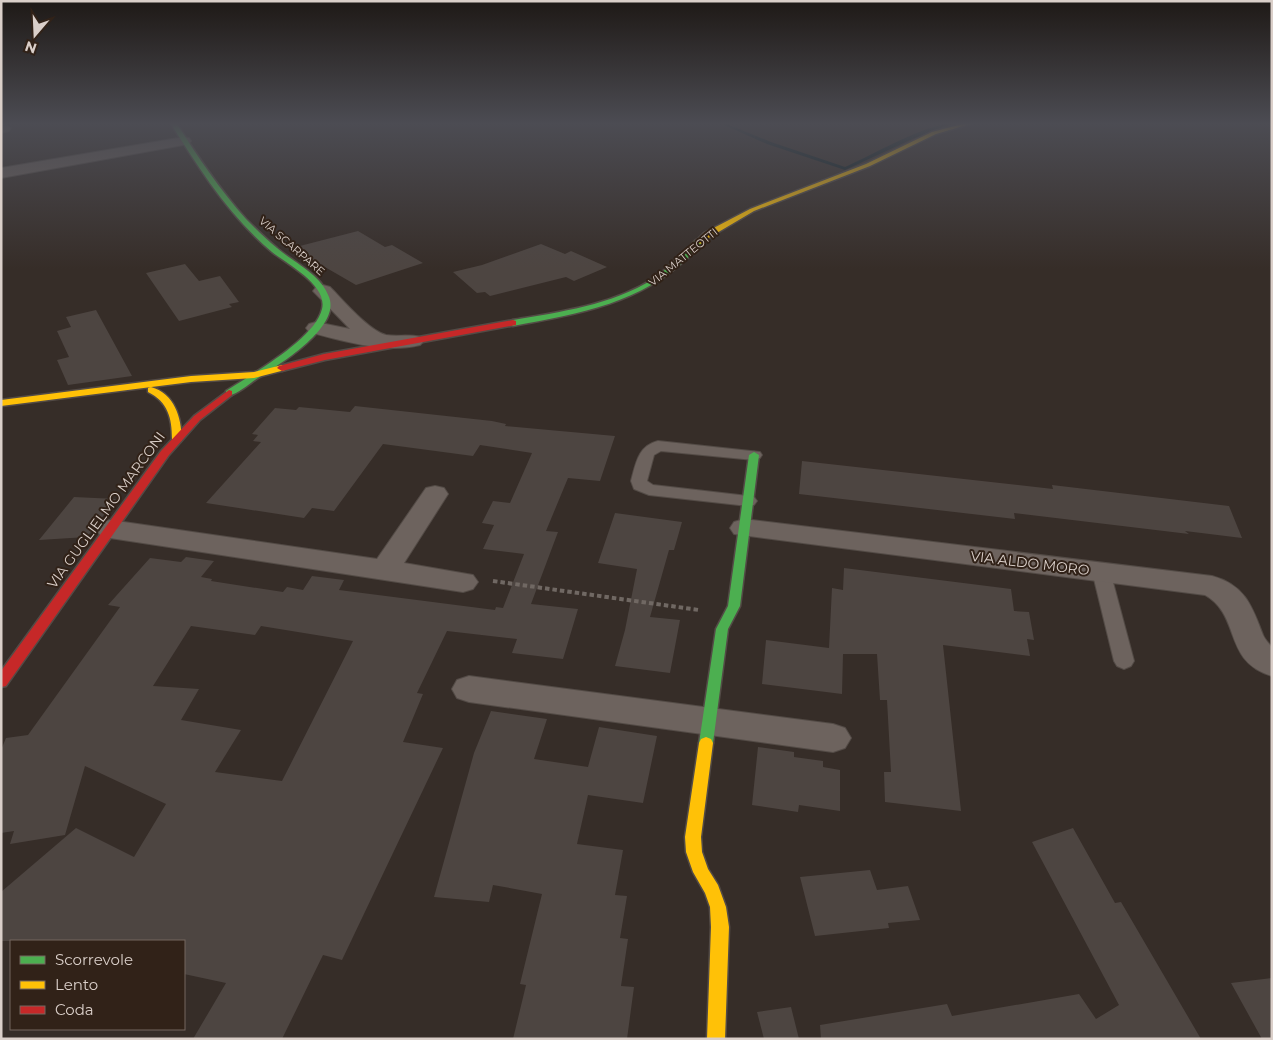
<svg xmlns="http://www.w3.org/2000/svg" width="1273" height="1040" font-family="Montserrat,sans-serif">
<rect width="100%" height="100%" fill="#362d28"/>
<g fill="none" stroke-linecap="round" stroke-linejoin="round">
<path fill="#051c23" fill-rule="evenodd" d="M722,124H727L771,142L845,167C868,157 928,123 950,124L910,140L845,170L767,144Z"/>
</g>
<path fill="#4d4541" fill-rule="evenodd" d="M358,231L385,247L392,245L423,263L356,285L292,248Z
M541,244L565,254L571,251L607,267L574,281L566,277L490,296L485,292L477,293L453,272L482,265Z
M185,264L199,281L220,276L239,302L229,304L232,307L179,321L146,273Z
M96,310L132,376L68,385L57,360L69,357L57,331L71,327L66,317Z
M355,406L492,421L506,424L505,426L615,436L600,481L568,478L546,531L558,532L531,604L578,609L563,659L512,653L517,639L447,631L417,693L423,694L403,742L443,748L342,960L323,955L282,1039H193L226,983L184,974V941H1V892L76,828L134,857L166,804L85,766L65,835L10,844L14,831L1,833V750L6,738L28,735L120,607L108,605L150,558L181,562L186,557L214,561L201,577L212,579L211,581L283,592L287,587L303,590L312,576L344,580L339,590L495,610L496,607L503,608L524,554L483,549L494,525L482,523L493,501L510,503L532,453L480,445L473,456L383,444L334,511L312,508L304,518L206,503L261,442L253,441L258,435L252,434L275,408L296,410L299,407L350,412ZM191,626L255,635L261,626L353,641L282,781L215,772L241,730L181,720L199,689L153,686Z
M802,461L1053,489L1052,485L1229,506L1242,538L1185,531L1189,534L1014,513L1015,519L799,494Z
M74,497L116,499L87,537L39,540Z
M615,513L682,522L674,550H669L650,617L680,620L670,673L615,666L625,630L637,569L598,563Z
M844,568L1011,589L1014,611L1029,612L1034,640L1027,639L1030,656L943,645L961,811L885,802L884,772H891L887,700H880L877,654H843L842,694L762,684L766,640L829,648L832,588L843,590Z
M491,711L547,719L534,759L588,767L599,727L657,736L643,803L588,795L577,844L623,850L615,895L627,896L620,938L628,939L621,986L634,987L627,1039H513L526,985L520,984L542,894L493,885L489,902L434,897L474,753Z
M758,747L794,752V757L823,761V767L840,770V811L799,805L798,812L752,805Z
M1073,828L1115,903L1121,902L1201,1039H821L820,1025L947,1004L952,1016L1079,994L1096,1019L1119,1005L1032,842Z
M870,870L877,890L908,886L920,920L888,923L889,928L815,936L800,877Z
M1272,978V1039H1262L1231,983Z
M791,1007L799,1039H764L757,1012Z"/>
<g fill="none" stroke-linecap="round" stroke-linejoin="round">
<g stroke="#534b46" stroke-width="2">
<path id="lane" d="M658,441L760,452L762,455L760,458L754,460L661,451L654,455L647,481L653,485L748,496L754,497L757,501L754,505L748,506L649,495L634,489L631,481C636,463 638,446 658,441Z
M1101,565L1108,567L1110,571L1134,661L1131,666L1124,669L1117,666L1114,661L1092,571L1094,567Z"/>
</g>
<g stroke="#534b46" stroke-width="2">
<path id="street" d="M4,124L11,128L9,131L1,133V125Z
M184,137L189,138L191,141L189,144L1,178V168Z
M323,285L330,287C342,299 369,331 386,335C397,337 409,334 420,337L424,341L420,345C385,354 343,341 309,332L306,328L309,324L316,322L350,329L313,291L316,287Z
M435,486L444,488L448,494L404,563L473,575L478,582L473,589L463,592L110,538L100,535L96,529L100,523L110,520L377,559L426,488Z
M744,519L1212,576C1245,585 1252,606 1263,635C1265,640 1270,644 1272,648C1273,656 1272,668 1272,676C1222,661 1242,616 1205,595L734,534L730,528L734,522Z
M469,676L833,724L845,728L851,738L845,748L833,752L469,702L457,698L452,689L457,680Z"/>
</g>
<g stroke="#534b46" stroke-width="3">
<path id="fast" d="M171,124H177C198,157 220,190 246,219C256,229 266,239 277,248C294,263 321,274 329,297C341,327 279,365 258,378C249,384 239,393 229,396L226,395V391C252,374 315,339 322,309C328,285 287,264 272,252C230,217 200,170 171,124Z
M696,240L703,242C651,302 587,312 513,326L509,323L513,320C560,312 612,305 653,279C669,268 682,254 696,240Z
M754,452L759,455L740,606L728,629L713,743L711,747L706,749L701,747L699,743L716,629L728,606L749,455Z"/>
</g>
<g stroke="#534b46" stroke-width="3">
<path id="slow" d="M962,124H970L936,134L870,166L754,211L710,237L702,244L695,242L704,233L750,209L866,164L932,132Z
M282,365L287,368L285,370L254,378L191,382L1,406V400L191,376L254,372Z
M151,387C175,394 181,417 182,439L181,441L177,442L172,439C172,418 168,402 148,392V388Z
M706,737L711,739L713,743L701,837L702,852L708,869L718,885L726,907L729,927L725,1039H707L711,927L710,907L705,893L693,872L686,852L685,837L699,743L701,739Z"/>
</g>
<g stroke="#534b46" stroke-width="3">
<path id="jam" d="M513,320L516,321V325L325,360L282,371L277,368L279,366L324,354Z
M229,390L232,391V395L200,420L169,455L6,686L1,687V671L161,451L194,416Z"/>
</g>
<path stroke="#706863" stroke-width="4" stroke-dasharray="4.5 3" stroke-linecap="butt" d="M493,581L699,610"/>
<use href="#lane" fill="#6d635e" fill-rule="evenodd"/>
<use href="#street" fill="#6d635e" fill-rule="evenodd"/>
<use href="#fast" fill="#4caf50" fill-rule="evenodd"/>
<use href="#slow" fill="#ffc107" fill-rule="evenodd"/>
<use href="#jam" fill="#c62828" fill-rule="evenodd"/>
</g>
<linearGradient id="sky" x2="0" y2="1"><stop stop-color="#1e1916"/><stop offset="0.46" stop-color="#4c4c53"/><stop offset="1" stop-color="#4c4c53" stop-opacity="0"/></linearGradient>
<rect width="1273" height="269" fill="url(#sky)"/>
<g text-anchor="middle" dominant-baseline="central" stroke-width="4" stroke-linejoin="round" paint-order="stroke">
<g font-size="11" fill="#dacfc9" stroke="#312218">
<text transform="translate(292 246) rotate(41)">VIA SCARPARE</text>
<text transform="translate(683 257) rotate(-39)">VIA MATTEOTTI</text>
</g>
<g font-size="14" fill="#dacfc9" stroke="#312218">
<text transform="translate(106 510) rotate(-54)">VIA GUGLIELMO MARCONI</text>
<text transform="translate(1030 563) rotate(7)">VIA ALDO MORO</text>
</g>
</g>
<rect width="1273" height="1040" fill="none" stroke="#dacfc9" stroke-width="5"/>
<rect x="10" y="940" width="175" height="90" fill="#312218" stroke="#75675f"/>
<rect x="20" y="956" width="25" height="8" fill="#4caf50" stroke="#75675f"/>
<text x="55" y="965" font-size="15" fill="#dacfc9">Scorrevole</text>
<rect x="20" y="981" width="25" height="8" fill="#ffc107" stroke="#75675f"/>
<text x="55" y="990" font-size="15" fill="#dacfc9">Lento</text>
<rect x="20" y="1006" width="25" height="8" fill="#c62828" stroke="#75675f"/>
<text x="55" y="1015" font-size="15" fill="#dacfc9">Coda</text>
<g transform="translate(35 35) rotate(199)" stroke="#312218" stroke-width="4" paint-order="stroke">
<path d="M0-4L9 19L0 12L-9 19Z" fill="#dacfc9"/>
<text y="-8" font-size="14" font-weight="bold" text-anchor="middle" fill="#dacfc9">N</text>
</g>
</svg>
